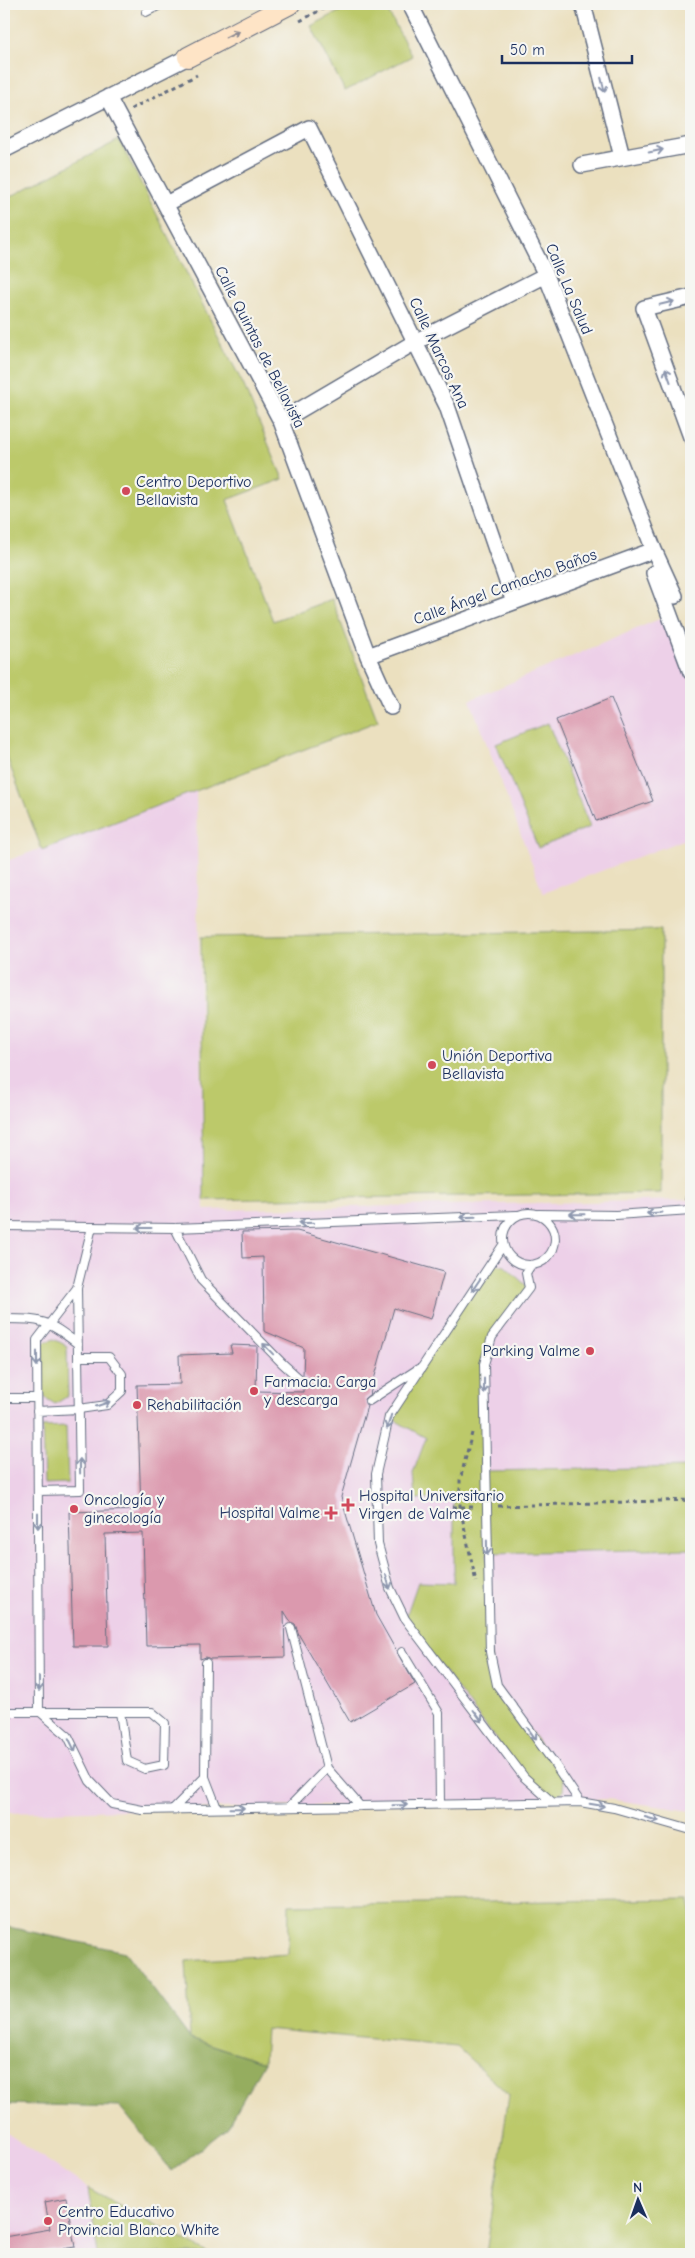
<svg xmlns="http://www.w3.org/2000/svg" width="695" height="2258" font-family="'Comic Neue',sans-serif">
<rect width="100%" height="100%" fill="#f6f6f2"/>
<filter id="ink" filterUnits="userSpaceOnUse"><feTurbulence type="fractalNoise" baseFrequency=".02" numOctaves="2"/><feDisplacementMap in="SourceGraphic" scale="10" xChannelSelector="R" yChannelSelector="G"/><feConvolveMatrix kernelMatrix="1 2 1 2 8 2 1 2 1" color-interpolation-filters="sRGB"/></filter>
<filter id="wash" filterUnits="userSpaceOnUse"><feTurbulence type="fractalNoise" baseFrequency=".0096" numOctaves="4" result="noise"/><feDisplacementMap in="SourceGraphic" scale="20" xChannelSelector="R" yChannelSelector="G"/><feGaussianBlur stdDeviation="1.12" result="paint"/><feColorMatrix in="noise" values="0 0 0 0 0 0 0 0 0 0 0 0 0 0 0 0 0 1.4 0 .05"/><feComposite in="paint" operator="in"/></filter>
<g filter="url(#wash)">
<rect width="100%" height="100%" fill="#ebe0bf"/>
<path fill="#edd0e8" d="M664,617L691,675V837L543,893L470,700Z
M196,791L204,1210L691,1200V1811L608,1799L4,1813V862Z
M4,2131L88,2188L98,2254H4Z"/>
<path fill="#bcc96b" stroke="#6c7c64" d="M354,4H384L412,56L345,91L311,26Z
M119,140L244,386L283,479L227,500L273,621L332,599L378,721L42,850L4,750V200Z
M548,723L590,827L538,848L496,744Z
M661,930V1193L204,1200L201,937Z
M491,1262L505,1266L529,1288L492,1337L484,1364L485,1471L691,1467V1549L487,1553L490,1652L497,1685L564,1778L563,1791L551,1801L524,1777L405,1619L418,1582L454,1583V1499H415L413,1473L426,1438L389,1417Z
M54,1339L67,1346L68,1396L55,1404L42,1396L43,1343Z
M66,1426L68,1483L44,1484L42,1427Z
M691,1899V2254H486L509,2095L457,2047L266,2029L264,2062L190,2038L186,1961L288,1954L289,1905Z
M88,2188L210,2254H98Z"/>
<path fill="#95ad5f" stroke="#586e5e" d="M4,1926L125,1952L190,2038L264,2062L227,2128L172,2171L120,2107L4,2104Z"/>
<g id="blocks">
<path fill="#db99ae" d="M611,698L653,801L596,821L556,720Z
M297,1231L444,1272L431,1319L394,1308L370,1394L364,1399L367,1406L341,1497L376,1615L415,1684L350,1722L299,1635L295,1624L291,1622L284,1611L285,1657L210,1659L206,1657L200,1659V1645L146,1646L143,1533L105,1534L108,1646H73L69,1512L141,1510L137,1385L180,1384L179,1355L232,1353L230,1345L257,1346L256,1391L303,1392V1388L307,1385L308,1380L303,1375L304,1348L264,1331L263,1257L243,1258L242,1232Z
M66,2198L75,2247L30,2254H4V2237L50,2229L45,2202Z"/>
</g>
</g>
<g filter="url(#ink)">
<use href="#blocks" fill-opacity="0" stroke="#646d80" stroke-width="1"/>
<g fill="none" stroke-linecap="round" stroke-linejoin="round">
<g stroke="#646d80" stroke-width="10">
<path id="lane" d="M146,12L162,4
M503 1239a26 26 0 1 1 52 0a26 26 0 1 1-52 0Z
M538,1214L616,1215L691,1210
M4,1226L175,1228L517,1215
M175,1228L201,1280L282,1363L303,1382
M503,1245L389,1417L376,1474L378,1544L390,1588L405,1619L524,1777L551,1801
M531,1265L526,1273L529,1288L492,1337L484,1364L490,1652L497,1685L554,1763L580,1802
M77,1288L37,1340L39,1711L68,1736L90,1781L112,1804L142,1810L580,1802L614,1808L691,1830
M4,1319C44,1319 46,1320 78,1344
M4,1398H37
M369,1401L418,1369
M37,1411L79,1409L107,1405L122,1391V1374L109,1357H78
M38,1491L80,1490L77,1288L92,1227
M402,1652L439,1713L440,1804
M4,1712H152L165,1723L164,1765L145,1769L127,1761L120,1712
M327,1768L360,1806
M205,1777L217,1808
M289,1807L327,1768L291,1628
M173,1809L205,1777L206,1663"/>
</g>
<g stroke="#646d80" stroke-width="18">
<path id="street" d="M410,4L546,275L654,550L675,596
M583,4L622,157
M108,97L281,421L368,656L391,707
M4,150L188,57
M582,165L691,145
M166,204L309,128L447,406L514,602
M691,297L644,308L691,437
M281,421L415,342L546,275
M654,573L691,672
M368,656L654,550"/>
</g>
<g stroke="#646d80" stroke-width="22">
<path id="secondary" d="M188,57L290,4"/>
</g>
<path stroke="#646d80" stroke-width="3" stroke-dasharray="4 4" stroke-linecap="butt" d="M300,21L332,4
M131,109L197,75
M686,1200L691,1125
M472,1433L460,1480V1507L476,1582
M498,1506L691,1500
M453,1507H477"/>
<use href="#lane" stroke="#fff" stroke-width="8"/>
<use href="#street" stroke="#fff" stroke-width="15"/>
<use href="#secondary" stroke="#fee4c6" stroke-width="20"/>
</g>
<defs><path id="oneway-shaft" d="M-6 0H5M1.5-3L5.5 0L1.5 3" fill="none" stroke-width="1.6" stroke-linecap="round" stroke-linejoin="round" transform="scale(1.25)"/></defs>
<use stroke="#8c8a92" href="#oneway-shaft" transform="translate(232 34) rotate(-27)"/>
<g stroke="#8d97ae">
<use href="#oneway-shaft" transform="translate(603 85) rotate(76)"/>
<use href="#oneway-shaft" transform="translate(656 151) rotate(-11)"/>
<use href="#oneway-shaft" transform="translate(667 303) rotate(-13)"/>
<use href="#oneway-shaft" transform="translate(668 375) rotate(-110)"/>
<use href="#oneway-shaft" transform="translate(654 1213) rotate(177)"/>
<use href="#oneway-shaft" transform="translate(577 1214) rotate(-179)"/>
<use href="#oneway-shaft" transform="translate(468 1217) rotate(178)"/>
<use href="#oneway-shaft" transform="translate(306 1223) rotate(178)"/>
<use href="#oneway-shaft" transform="translate(144 1228) rotate(-180)"/>
<use href="#oneway-shaft" transform="translate(476 1285) rotate(124)"/>
<use href="#oneway-shaft" transform="translate(268 1349) rotate(-134)"/>
<use href="#oneway-shaft" transform="translate(37 1359) rotate(90)"/>
<use href="#oneway-shaft" transform="translate(484 1386) rotate(90)"/>
<use href="#oneway-shaft" transform="translate(103 1404) rotate(-19)"/>
<use href="#oneway-shaft" transform="translate(389 1422) rotate(107)"/>
<use href="#oneway-shaft" transform="translate(80 1466) rotate(-91)"/>
<use href="#oneway-shaft" transform="translate(38 1521) rotate(90)"/>
<use href="#oneway-shaft" transform="translate(487 1548) rotate(89)"/>
<use href="#oneway-shaft" transform="translate(388 1582) rotate(74)"/>
<use href="#oneway-shaft" transform="translate(39 1684) rotate(90)"/>
<use href="#oneway-shaft" transform="translate(478 1716) rotate(53)"/>
<use href="#oneway-shaft" transform="translate(532 1734) rotate(54)"/>
<use href="#oneway-shaft" transform="translate(72 1745) rotate(64)"/>
<use href="#oneway-shaft" transform="translate(400 1805) rotate(-1)"/>
<use href="#oneway-shaft" transform="translate(597 1805) rotate(10)"/>
<use href="#oneway-shaft" transform="translate(237 1808) rotate(-1)"/>
<use href="#oneway-shaft" transform="translate(652 1819) rotate(16)"/>
</g>
</g>
<g fill="#d1495b" stroke="#f6f6f2" stroke-width="2">
<circle cx="126" cy="491" r="5"/>
<circle cx="432" cy="1065" r="5"/>
<circle cx="590" cy="1351" r="5"/>
<circle cx="254" cy="1391" r="5"/>
<circle cx="137" cy="1405" r="5"/>
<path d="M345.5 1497.5h5v5h5v5h-5v5h-5v-5h-5v-5h5z"/>
<circle cx="74" cy="1509" r="5"/>
<path d="M328.5 1505.5h5v5h5v5h-5v5h-5v-5h-5v-5h5z"/>
<circle cx="48" cy="2221" r="5"/>
</g>
<g text-anchor="middle" dominant-baseline="central" stroke-width="4.5" stroke-linejoin="round" paint-order="stroke">
<g font-size="16" fill="#1b2f5e" stroke="#f6f6f2">
<text transform="translate(569 289) rotate(67)">Calle La Salud</text>
<text transform="translate(260 347) rotate(63)">Calle Quintas de Bellavista</text>
<text transform="translate(439 353) rotate(65)">Calle Marcos Ana</text>
<text transform="translate(505 587) rotate(-20)">Calle Ángel Camacho Baños</text>
</g>
<g font-size="16" fill="#1b2f5e" stroke="#f6f6f2" text-anchor="start">
<text x="136" y="482">Centro Deportivo<tspan x="136" dy="18">Bellavista</tspan></text>
<text x="442" y="1056">Unión Deportiva<tspan x="442" dy="18">Bellavista</tspan></text>
<text x="580" y="1351" text-anchor="end">Parking Valme</text>
<text x="264" y="1382">Farmacia. Carga<tspan x="264" dy="18">y descarga</tspan></text>
<text x="147" y="1405">Rehabilitación</text>
<text x="359" y="1496">Hospital Universitario<tspan x="359" dy="18">Virgen de Valme</tspan></text>
<text x="84" y="1500">Oncología y<tspan x="84" dy="18">ginecología</tspan></text>
<text x="320" y="1513" text-anchor="end">Hospital Valme</text>
<text x="58" y="2212">Centro Educativo<tspan x="58" dy="18">Provincial Blanco White</tspan></text>
</g>
</g>
<rect width="695" height="2258" fill="none" stroke="#f6f6f2" stroke-width="20"/>
<g transform="translate(638 2200) rotate(358)" stroke="#f6f6f2" stroke-width="4" paint-order="stroke">
<path d="M0-4L9 19L0 12L-9 19Z" fill="#1b2f5e"/>
<text y="-8" font-size="14" font-weight="bold" text-anchor="middle" fill="#1b2f5e">N</text>
</g>
<path d="M502 55v8h130v-8" fill="none" stroke="#1b2f5e" stroke-width="2.5"/>
<text x="510" y="55" font-size="15" fill="#1b2f5e" stroke="#f6f6f2" stroke-width="4" paint-order="stroke">50 m</text>
</svg>
